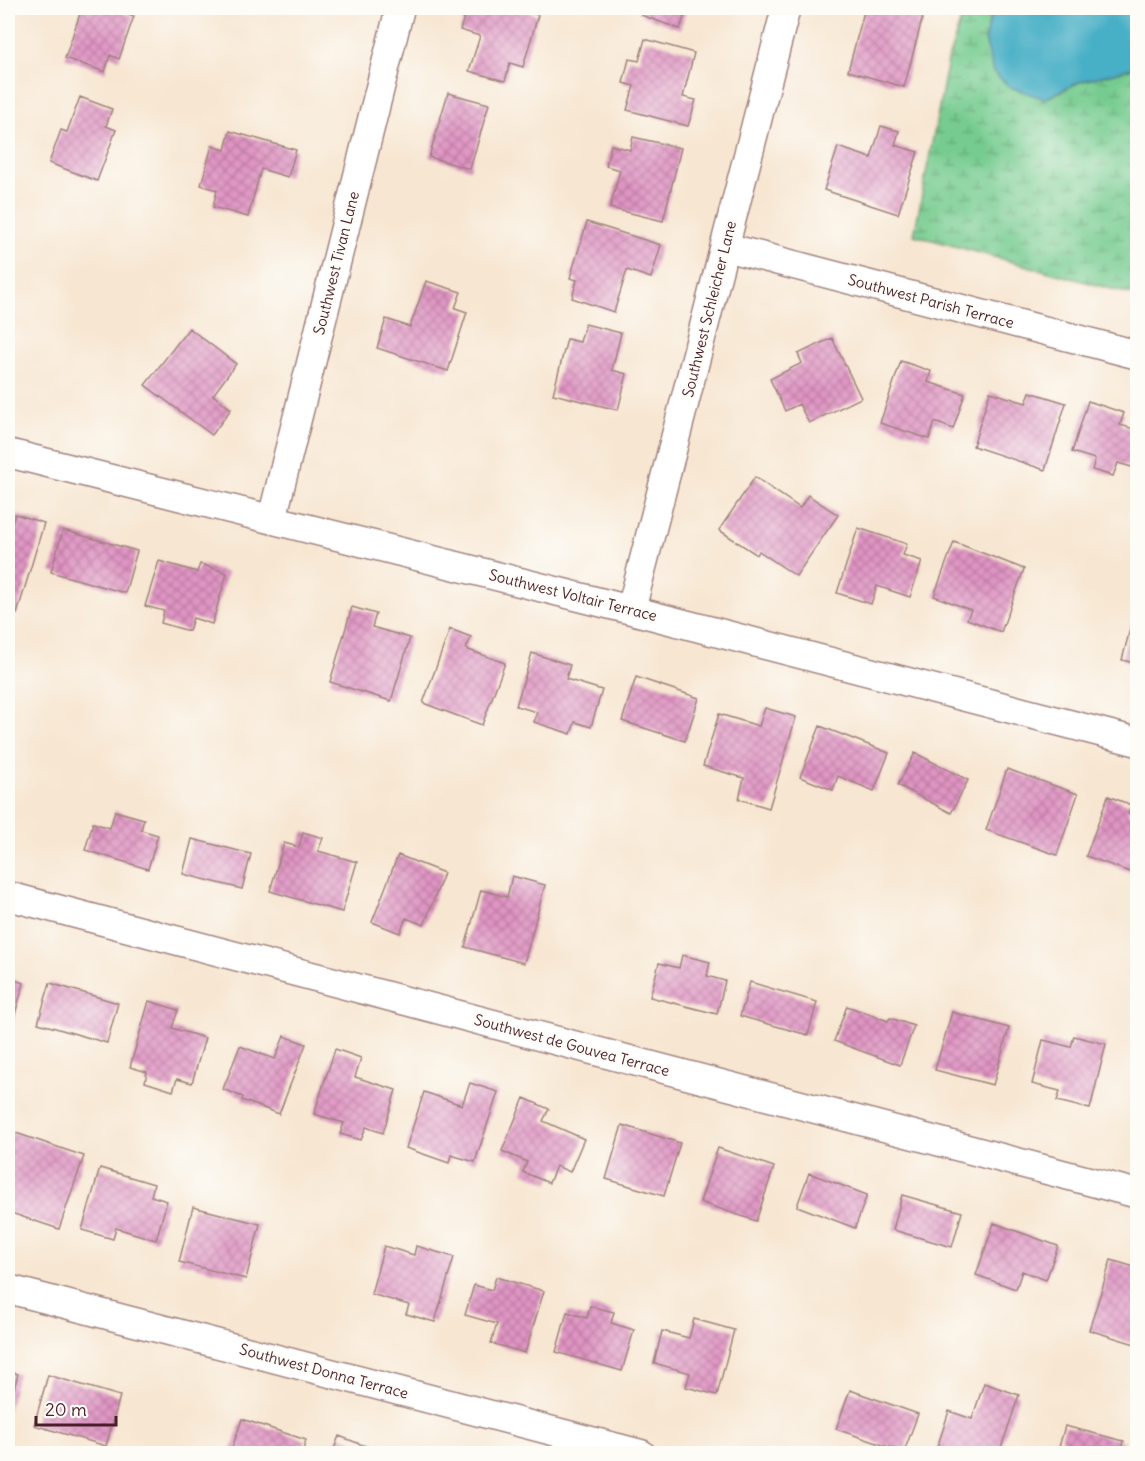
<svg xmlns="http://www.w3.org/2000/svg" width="1145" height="1461" font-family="Delius,sans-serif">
<defs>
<pattern id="wetland-marsh" width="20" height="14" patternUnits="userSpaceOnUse" patternTransform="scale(1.5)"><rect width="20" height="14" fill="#76cc90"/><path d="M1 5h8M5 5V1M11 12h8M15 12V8" fill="none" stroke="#63a576"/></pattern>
<pattern id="building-cross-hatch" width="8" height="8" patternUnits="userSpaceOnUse" patternTransform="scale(1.5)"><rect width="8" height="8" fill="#e095c4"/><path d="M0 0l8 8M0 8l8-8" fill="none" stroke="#b8799f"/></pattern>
</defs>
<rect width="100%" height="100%" fill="#fdfcf7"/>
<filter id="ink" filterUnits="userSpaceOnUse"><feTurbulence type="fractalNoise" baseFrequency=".0167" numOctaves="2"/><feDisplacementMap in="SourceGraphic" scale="12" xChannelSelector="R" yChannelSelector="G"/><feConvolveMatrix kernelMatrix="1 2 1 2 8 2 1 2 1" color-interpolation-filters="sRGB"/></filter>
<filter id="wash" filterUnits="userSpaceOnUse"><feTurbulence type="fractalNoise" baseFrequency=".008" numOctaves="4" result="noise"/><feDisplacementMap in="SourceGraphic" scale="24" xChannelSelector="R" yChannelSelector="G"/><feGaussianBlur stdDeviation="1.35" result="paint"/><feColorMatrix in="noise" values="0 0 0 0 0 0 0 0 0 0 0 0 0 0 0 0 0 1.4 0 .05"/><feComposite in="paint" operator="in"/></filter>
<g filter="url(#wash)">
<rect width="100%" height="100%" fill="#f7e6d1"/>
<path fill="url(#wetland-marsh)" stroke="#60765e" stroke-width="1.5" d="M965,8H993L985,38L993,71L1045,99L1079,82L1137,67V296L914,235L949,56Z"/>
<path fill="#47afc6" stroke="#486778" stroke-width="1.5" d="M993,8H1137V67L1079,82L1045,99L1010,87L993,72L985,38Z"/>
<g id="blocks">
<path fill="url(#building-cross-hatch)" d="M82,8H109L134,16L119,59L110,55L105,72L65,58Z
M467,8H514L538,15L523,67L510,63L505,81L469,71L480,36L460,30Z
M643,8H687L680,29L641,15Z
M865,8H890L923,16L904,87L848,71Z
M645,39L694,53L683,97L696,100L688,126L627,110L634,86L623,83L629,59L639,61Z
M448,93L489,104L470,169L429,157Z
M80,97L112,109L106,126L116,130L97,181L49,163L61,130L67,132Z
M881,126L899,131L895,145L918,152L898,214L824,190L838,147L871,158Z
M230,131L296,150L288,177L261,169L248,217L213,207L217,190L201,185L212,146L225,150Z
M633,137L681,148L663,221L610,208L620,170L606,166L611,145L630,150Z
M587,222L661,245L651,278L627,270L614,312L572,298L577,280L570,278Z
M426,281L461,292L455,308L467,312L448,371L377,348L386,319L410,327Z
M585,324L621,333L612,370L627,374L618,410L553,394L567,339L580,342Z
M189,328L236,364L213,395L231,409L212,435L145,385Z
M832,338L861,398L809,423L799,404L785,411L770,379L802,363L798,354Z
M901,361L931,371L928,382L965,394L953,429L935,422L929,439L880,423Z
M990,392L1026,403L1030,392L1066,403L1045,470L973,446Z
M1088,401L1124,413L1120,425L1138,430V469L1118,463L1113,476L1092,470L1095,459L1072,452Z
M755,477L800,508L808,495L838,515L796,576L759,551L757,555L719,530Z
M15,514L44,523L17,614L8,611V535Z
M858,528L907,544L903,555L922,561L910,597L877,586L871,604L837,593Z
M63,530L137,551L125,593L51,572Z
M954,542L1024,569L1001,632L967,619L971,610L934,596Z
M159,561L197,572L200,564L227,573L212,624L193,618L189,631L161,623L164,611L145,606Z
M1137,602H1138V664L1122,660Z
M352,607L376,614L372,627L410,638L391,701L330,682Z
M450,629L471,637L466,649L505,663L482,725L423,703Z
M532,653L570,665L566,679L602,690L591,727L575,722L571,734L534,722L537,712L516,706Z
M636,677L699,698L685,741L622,721Z
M765,708L796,717L769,808L739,799L744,778L703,766L719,714L759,726Z
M820,726L889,753L874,791L838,776L833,790L800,777Z
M915,753L968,780L951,813L898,785Z
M1007,769L1078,794L1057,855L986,830Z
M1108,796L1131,805L1128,814L1138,818V875L1086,856Z
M115,811L144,819L141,830L158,835L148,869L85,850L93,823L110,828Z
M303,832L323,838L318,851L357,862L342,912L270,891L284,843L299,847Z
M192,839L251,854L242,889L183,874Z
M398,855L444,873L424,925L406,918L400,933L372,922Z
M512,876L545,885L524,963L465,947L481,890L507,897Z
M682,955L710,962L707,976L725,981L717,1014L650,997L659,963L679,968Z
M8,978L24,983L13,1021L8,1019Z
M750,982L817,1002L808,1035L740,1016Z
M50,983L118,1003L107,1043L38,1023Z
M149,1001L178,1010L172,1028L205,1038L192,1083L177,1079L173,1091L145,1082L147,1072L130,1067Z
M847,1006L888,1021L890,1018L914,1026L900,1065L834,1041Z
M952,1012L1009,1028L993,1085L935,1070Z
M284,1036L306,1044L279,1114L242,1100L243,1097L223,1089L240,1046L275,1059Z
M1074,1036L1106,1044L1090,1109L1057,1101L1060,1091L1032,1084L1043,1040L1071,1047Z
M335,1049L361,1058L355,1077L396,1090L383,1133L366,1127L361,1140L340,1134L344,1123L314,1114Z
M470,1083L498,1092L475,1162L451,1155L449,1163L406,1148L424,1092L462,1105Z
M524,1098L549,1109L543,1121L584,1139L570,1172L556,1166L549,1183L523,1172L527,1162L502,1151Z
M622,1125L680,1143L664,1196L606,1179Z
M10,1131L84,1156L59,1229L8,1212V1138Z
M718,1148L774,1167L756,1221L700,1202Z
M100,1168L154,1184L151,1196L167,1201L156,1240L116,1228L113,1239L82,1230Z
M809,1173L867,1195L855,1228L797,1206Z
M902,1195L962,1212L952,1247L893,1230Z
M193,1207L260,1224L246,1279L179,1262Z
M994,1223L1058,1246L1046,1280L1022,1271L1016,1289L976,1275Z
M384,1246L414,1255L416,1246L454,1257L435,1322L406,1314L409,1305L371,1294Z
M1111,1260L1138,1268V1345L1089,1330Z
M496,1277L544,1291L525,1353L491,1343L497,1324L465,1315L474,1285L492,1290Z
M590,1306L614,1312L611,1323L634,1330L622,1371L556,1352L567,1312L587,1318Z
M694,1319L734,1330L717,1395L686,1387L690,1373L654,1363L662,1331L689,1338Z
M8,1371L18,1374L8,1411Z
M48,1375L120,1396L106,1446L34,1425Z
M984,1383L1019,1395L999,1454H935L949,1411L972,1419Z
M850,1390L918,1414L904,1452L836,1429Z
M242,1419L306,1440L302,1454H230Z
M1065,1426L1124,1441L1121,1454H1057Z
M339,1436L384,1453V1454H332Z"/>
</g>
</g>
<g filter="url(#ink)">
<use href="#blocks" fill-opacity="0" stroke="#a0827e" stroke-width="1.5"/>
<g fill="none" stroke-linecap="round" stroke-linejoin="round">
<g stroke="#a0827e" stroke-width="31">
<path id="street" d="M725,247L1138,355
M8,453L631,610L1138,742
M272,519L400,8
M631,610L786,8
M8,896L1138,1194
M8,1289L641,1454"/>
</g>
<use href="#street" stroke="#fff" stroke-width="28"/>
</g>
</g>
<g text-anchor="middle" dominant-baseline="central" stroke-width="4.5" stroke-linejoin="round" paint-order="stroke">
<g font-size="15" fill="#4a1f2b" stroke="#fdfcf7">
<text transform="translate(336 263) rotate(-76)">Southwest Tivan Lane</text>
<text transform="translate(931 301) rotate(15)">Southwest Parish Terrace</text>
<text transform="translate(709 309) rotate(-76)">Southwest Schleicher Lane</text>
<text transform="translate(573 595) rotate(14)">Southwest Voltair Terrace</text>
<text transform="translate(572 1045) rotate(15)">Southwest de Gouvea Terrace</text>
<text transform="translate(324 1371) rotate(15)">Southwest Donna Terrace</text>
</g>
</g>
<rect width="1145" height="1461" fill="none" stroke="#fdfcf7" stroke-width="30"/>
<path d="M36 1416v9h80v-9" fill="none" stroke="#4a1f2b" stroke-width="3"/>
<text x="45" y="1416" font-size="18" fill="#4a1f2b" stroke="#fdfcf7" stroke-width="4.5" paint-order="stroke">20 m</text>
</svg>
